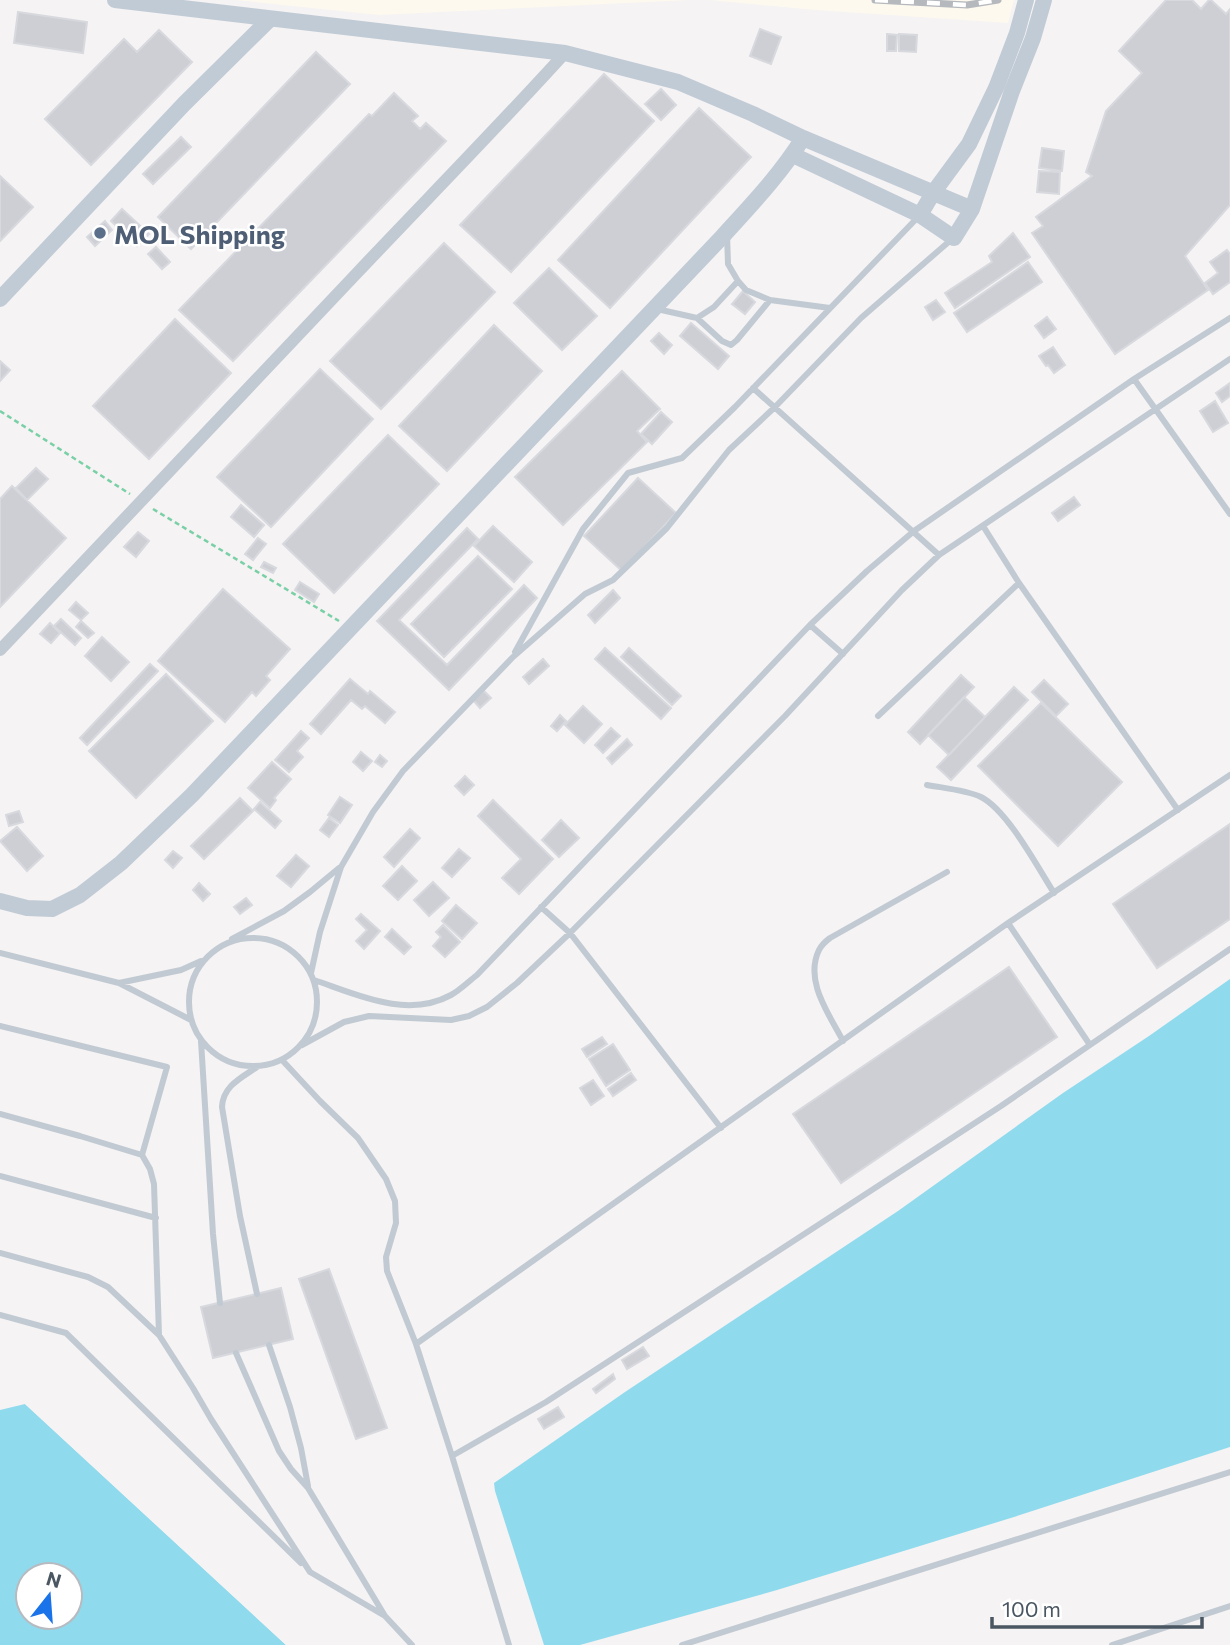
<svg xmlns="http://www.w3.org/2000/svg" width="1230" height="1645" font-family="Commissioner,sans-serif">
<rect width="100%" height="100%" fill="#f5f3f3"/>
<path fill="#fdf9ef" d="M236,0H689L379,15Z
M709,0H1014L1008,23L816,10Z"/>
<path fill="#90daee" fill-rule="evenodd" d="M1230,979V1447L1014,1517L777,1590L580,1645H544L495,1491L494,1483L625,1392L898,1211L1063,1093L1149,1036Z
M25,1404L286,1645H0V1410ZM28,1575H70V1617H28Z"/>
<path fill="#f5f3f3" d="M25,1400L288,1642L289,1645H286L25,1404L20,1401Z"/>
<path fill="#cdcfd5" stroke="#d7d9de" stroke-width="2" d="M1166,0H1192L1201,9L1209,0H1211L1226,14L1230,9V205L1185,256L1208,290L1115,354L1032,233L1043,226L1036,217L1092,176L1086,172L1106,111L1142,73L1119,51Z
M18,12L87,22L83,53L14,43Z
M760,29L781,37L771,64L750,56Z
M159,30L192,62L91,165L45,119L124,39L137,52Z
M887,34L897,35L896,51H887Z
M899,34L917,35L916,52L899,51Z
M316,52L350,84L191,249L158,217Z
M604,74L654,121L511,272L460,225Z
M661,89L676,105L661,120L645,104Z
M394,93L418,116L412,121L420,129L426,123L446,141L233,361L179,310L369,114L372,116Z
M699,108L751,157L610,308L558,260Z
M181,137L191,147L153,184L143,174Z
M1042,148L1064,151L1062,171L1039,168Z
M1039,171L1060,172L1059,194L1037,192Z
M0,176L33,207L0,241Z
M122,209L149,234L137,246L111,221Z
M105,221L112,230L95,246L87,237Z
M1013,233L1030,257L955,308L945,293L992,262L989,256Z
M444,243L495,292L381,409L330,361Z
M156,247L170,262L162,269L148,254Z
M1227,250L1230,254V282L1213,294L1205,283L1218,273L1210,262Z
M1028,262L1042,282L967,332L954,313Z
M549,268L597,316L562,350L514,303Z
M743,291L755,302L745,314L732,304Z
M936,300L945,312L933,320L925,307Z
M1047,317L1056,329L1044,338L1035,326Z
M175,319L231,373L149,459L93,406Z
M691,323L729,356L718,369L680,336Z
M494,325L542,371L447,471L399,426Z
M659,333L672,345L664,354L651,341Z
M1053,347L1065,365L1054,373L1048,365L1046,366L1039,356Z
M0,361L10,370L0,381Z
M320,369L373,419L271,527L217,477Z
M622,371L660,409L637,431L647,442L563,525L515,477Z
M1230,383V396L1222,402L1216,393Z
M1215,401L1228,423L1213,432L1200,411Z
M661,412L672,422L652,444L641,434Z
M388,435L439,484L334,593L283,544Z
M36,468L48,479L27,500L16,488Z
M638,478L676,513L622,571L584,536Z
M12,486L66,538L0,607V499Z
M1074,497L1080,505L1058,521L1052,513Z
M241,505L264,525L254,537L231,517Z
M493,526L532,562L514,582L474,546Z
M467,528L478,539L399,620L447,665L524,585L537,598L449,690L377,621Z
M138,532L149,541L136,557L124,547Z
M258,538L266,544L253,560L245,554Z
M478,556L512,589L444,657L411,624Z
M264,562L276,568L273,573L261,567Z
M300,582L319,594L314,602L295,590Z
M223,589L290,649L266,676L270,680L256,696L252,692L225,722L158,661Z
M613,590L620,598L595,623L588,615Z
M76,602L88,613L81,620L69,610Z
M61,619L81,638L75,645L54,626Z
M81,621L94,633L88,638L76,627Z
M50,623L60,633L51,643L40,634Z
M102,637L129,662L111,681L85,656Z
M605,648L671,708L661,719L595,659Z
M629,648L681,696L672,705L621,657Z
M543,659L549,666L529,684L523,677Z
M150,664L158,671L87,745L80,738Z
M166,674L213,721L136,798L89,751Z
M961,675L974,687L920,744L908,732Z
M350,679L368,694L370,691L395,712L385,723L365,706L362,709L351,700L321,734L310,724Z
M1044,680L1068,704L1056,716L1032,692Z
M1014,687L1028,700L951,780L937,767Z
M484,691L491,698L480,708L473,700Z
M964,697L985,717L949,755L928,735Z
M1041,703L1122,782L1058,846L978,766Z
M583,706L602,724L584,743L565,725Z
M560,715L566,721L557,731L551,726Z
M611,728L620,736L603,753L595,745Z
M301,731L309,738L297,751L303,757L289,772L275,760Z
M627,739L632,745L612,764L607,758Z
M361,752L372,761L363,771L353,762Z
M380,755L387,761L382,767L375,762Z
M272,762L291,779L274,798L276,800L270,808L248,788Z
M465,776L474,785L464,795L455,786Z
M340,797L352,805L340,823L328,815Z
M240,798L253,811L204,859L191,846Z
M493,800L553,859L519,894L502,878L521,859L478,816Z
M260,802L281,821L275,828L254,809Z
M19,811L23,822L9,826L6,815Z
M329,818L338,825L329,837L320,830Z
M561,820L579,838L559,857L542,840Z
M1230,824V919L1157,968L1113,904Z
M17,827L43,856L27,871L0,841Z
M410,829L420,838L394,867L384,857Z
M459,849L470,858L452,877L442,868Z
M173,851L182,858L173,868L165,860Z
M296,855L309,866L291,887L277,876Z
M402,866L417,881L398,900L383,886Z
M433,882L449,898L429,916L414,900Z
M199,883L210,894L203,901L193,890Z
M246,898L252,905L240,914L234,907Z
M456,905L477,923L462,939L442,921Z
M361,914L380,931L364,949L356,941L367,930L356,919Z
M443,925L460,942L445,957L433,946L441,937L436,932Z
M392,929L411,947L404,954L385,937Z
M1009,967L1057,1037L841,1183L793,1114Z
M602,1037L607,1044L587,1057L582,1049Z
M613,1044L630,1070L606,1086L589,1059Z
M631,1073L636,1080L613,1096L608,1089Z
M593,1080L604,1096L591,1105L580,1088Z
M329,1269L387,1428L356,1439L299,1279Z
M281,1288L293,1339L213,1358L201,1307Z
M643,1347L649,1356L627,1369L622,1360Z
M613,1374L615,1379L596,1393L593,1389Z
M558,1407L564,1417L544,1429L538,1419Z"/>
<g fill="none" stroke-linecap="round" stroke-linejoin="round">
<path stroke="#7ad0a6" stroke-width="2.5" stroke-dasharray="5 3.5" stroke-linecap="butt" d="M0,411L130,494
M153,509L339,621"/>
<path stroke="#c1cad2" stroke-width="6" d="M727,234L728,264L738,281L746,290L770,300L830,308
M657,309L697,318L714,307L738,281
M697,318L722,341L731,345L737,340L770,300
M1134,379L1230,514
M753,388L939,555
M983,526L1019,583L1178,810
M810,625L843,654
M515,652L583,529L628,473L682,458L735,407L920,215
M878,716L1019,583
M927,785C943,788 966,790 981,797C1007,810 1037,866 1054,893
M541,907L570,933L721,1128
M1008,923L1090,1045
M189 1002a64 64 0 1 1 128 0a64 64 0 1 1-128 0Z
M232,939L284,911L310,892L339,868
M0,953L119,983L191,1020
M311,973L320,932L341,867L373,812L403,771L513,657L585,594L613,580L667,528L729,450L775,407L861,318L952,239
M314,980C358,995 407,1019 451,995C460,990 468,982 477,975L810,625L867,571L914,531L1134,379L1230,318
M119,983L181,970L201,961
M0,1026L167,1067L142,1155
M201,1041L213,1234L220,1303
M843,1041C829,1014 804,981 819,950C821,946 826,941 830,938L947,872
M302,1045L344,1022L369,1016L451,1020L469,1016L487,1007L517,983L570,933L785,716L902,590L939,555L1230,359
M282,1060L320,1101L358,1138L386,1179L395,1201L396,1223L386,1257L387,1271L416,1344
M257,1067C241,1078 223,1086 222,1107L240,1216L257,1294
M0,1114L80,1136L142,1155L150,1169L154,1184L159,1335L193,1388L211,1419L310,1572L385,1616
M0,1176L156,1218
M0,1253L88,1277L108,1287L159,1335
M0,1315L66,1333L301,1563
M269,1345L290,1407L301,1448L308,1486
M236,1353L279,1451L291,1469L308,1488L385,1616L412,1645
M452,1456L546,1402L1001,1106L1230,949
M509,1645L452,1456L416,1344L1008,923L1230,775
M682,1645L1230,1472
M1112,1645L1230,1606"/>
<path stroke="#c1cad2" stroke-width="12" d="M0,650C120,525 238,398 357,273C426,200 497,128 565,53"/>
<path stroke="#c1cbd6" stroke-width="16" d="M115,0L565,53L678,82L753,114L803,138L972,209
M793,155L920,215L954,238L972,209L1012,91L1033,38L1044,0
M920,215L933,193L969,144L996,88L1017,33L1026,0
M0,299L184,104L270,19
M0,901L27,908L52,909L80,895L121,863L192,795L722,237C751,205 780,175 803,138"/>
<g stroke="#b5b8bd" stroke-width="7">
<path id="rail" d="M875,0L967,5L998,0"/>
</g>
<use href="#rail" stroke="#fff" stroke-width="4.5" stroke-dasharray="13" stroke-linecap="butt"/>
</g>
<circle fill="#5c6f8a" stroke="#fff" stroke-width="2.5" cx="100" cy="233" r="7"/>
<g text-anchor="middle" dominant-baseline="central" stroke-width="5" stroke-linejoin="round" paint-order="stroke">
<g font-size="26" font-weight="bold" fill="#4e5e75" stroke="#fff" text-anchor="start">
<text x="114" y="233">MOL Shipping</text>
</g>
</g>
<g transform="translate(49 1596) rotate(17)"><circle r="33" fill="#ffffff" stroke="#b7bbc0" stroke-width="2"/>
<path d="M0-5L12 26L0 18L-12 26Z" fill="#1a73e8"/>
<text y="-10" font-size="19" font-weight="bold" text-anchor="middle" fill="#4a5661">N</text>
</g>
<path d="M992 1617v10h210v-10" fill="none" stroke="#4a5661" stroke-width="3.5"/>
<text x="1002" y="1617" font-size="21" fill="#4a5661" stroke="#ffffff" stroke-width="5" paint-order="stroke">100 m</text>
</svg>
